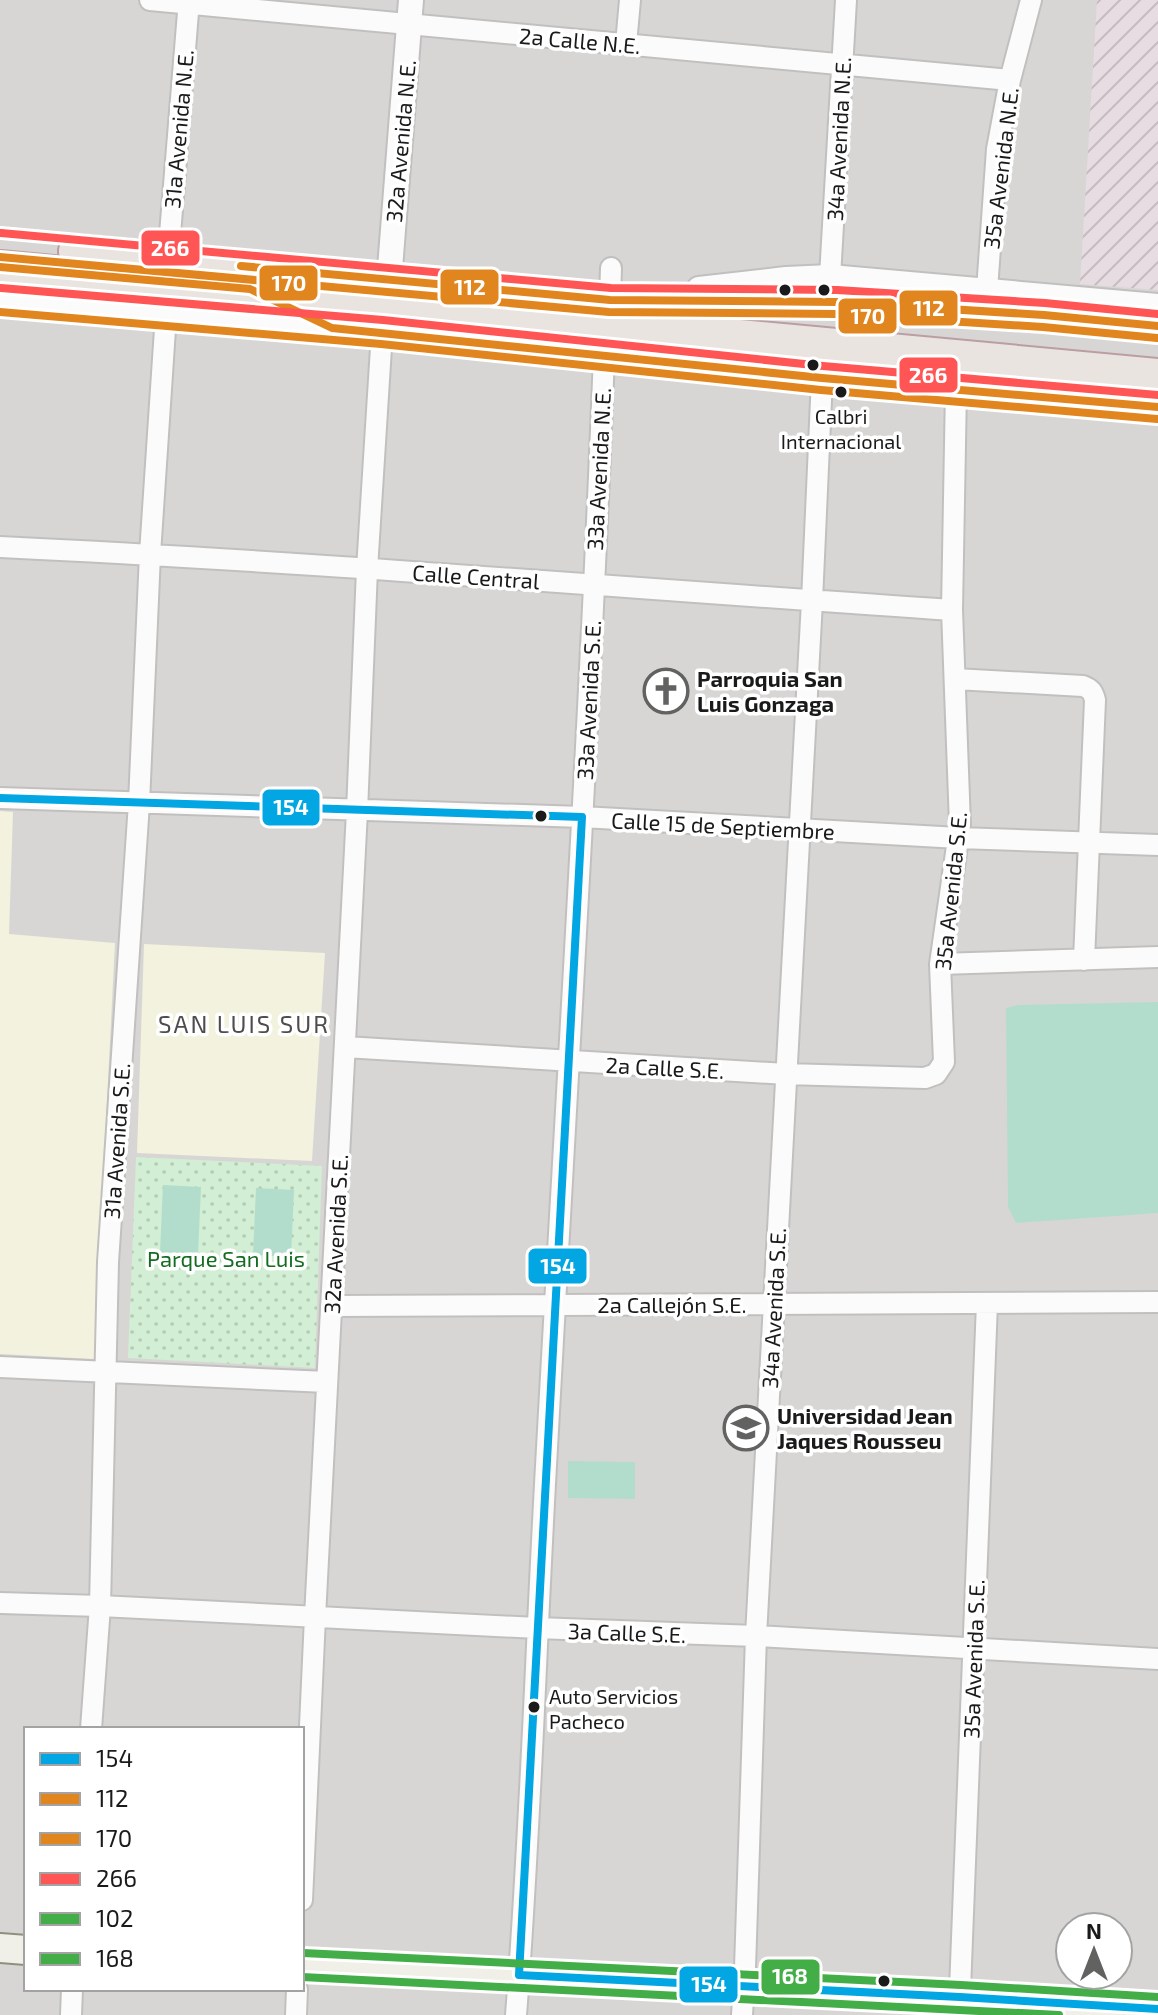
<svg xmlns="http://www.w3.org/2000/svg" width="1158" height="2015" font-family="'Exo 2',sans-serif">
<defs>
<pattern id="industrial-furrows" width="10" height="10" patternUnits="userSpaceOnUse" patternTransform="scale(2)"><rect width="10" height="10" fill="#e6dce1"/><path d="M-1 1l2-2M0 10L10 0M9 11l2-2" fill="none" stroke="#c5bcc0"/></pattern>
<pattern id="park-dots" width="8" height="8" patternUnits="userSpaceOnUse" patternTransform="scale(2)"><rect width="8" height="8" fill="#d2eed4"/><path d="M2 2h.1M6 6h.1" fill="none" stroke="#b4ccb5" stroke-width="1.8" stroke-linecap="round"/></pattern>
</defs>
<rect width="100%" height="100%" fill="#e9e7e3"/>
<path fill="#d8d6d4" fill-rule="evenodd" d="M0,0H1158V2015H0ZM26,1729H302V1989H26ZM1070,1927H1118V1975H1070Z"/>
<path fill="url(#industrial-furrows)" d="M1097,0H1158V290L1080,284Z"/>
<path fill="#f2f2de" d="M0,811L13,812L9,934L115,943L94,1359L0,1354Z
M144,944L325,953L312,1161L137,1153Z"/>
<path fill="url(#park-dots)" d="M136,1157L322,1166L315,1368L128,1358Z"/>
<path fill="#b2ddcc" d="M1158,1002V1213L1016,1223L1008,1207L1006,1008L1018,1005Z
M163,1185L201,1187L198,1254L160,1252Z
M256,1188L294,1190L291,1257L253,1255Z
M568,1461L635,1462V1499L568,1498Z"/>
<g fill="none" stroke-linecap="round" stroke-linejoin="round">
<g stroke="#c1c0bf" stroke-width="24">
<path id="minor" d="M150,0L1010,80
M626,44L630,0
M168,259L189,0
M830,277L846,0
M987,290L997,149L1010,80L1031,0
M610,300L611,268
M0,547C318,562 635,589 952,610
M955,679L1083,686C1091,689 1093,692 1095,700L1084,960
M0,798L582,817L959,838L1158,845
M940,964L1158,957
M345,1047L786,1074L925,1078L936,1074L944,1062L940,964L960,825L952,610L956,389
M331,1306L1158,1302
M0,1367L327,1382
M0,1603L100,1606L537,1628L756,1636L1158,1659
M91,1729L100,1606L108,1262L139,803L150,554L166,314
M302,1900L315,1617L357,811L367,569L382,332
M71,2015L72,1989
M296,2015L297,1989
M516,2015C531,1826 536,1637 547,1448C567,1083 590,719 604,355
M742,2015L745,1968L756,1636L812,601L822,378
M959,2015L987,1303"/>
</g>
<g stroke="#c1c0bf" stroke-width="28">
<path id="tertiary" d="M389,281L411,0
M699,289L786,279L830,277L1158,306
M0,300L382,332L822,378L1158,407"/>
</g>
<g stroke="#8e907d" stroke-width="32">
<path id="secondary" d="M0,1948L26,1950
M302,1965L960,1997L1158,2009"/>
</g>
<g stroke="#bb9ea4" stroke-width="36">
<path id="trunk" d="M75,251L228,265
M0,267L1158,375
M461,288L610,300L836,302L1044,315L1158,326"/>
</g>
<use href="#minor" stroke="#fcfbfb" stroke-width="20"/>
<use href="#tertiary" stroke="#fcfbfb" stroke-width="24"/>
<use href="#secondary" stroke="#f0f0e9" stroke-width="28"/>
<use href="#trunk" stroke="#eae4e0" stroke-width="32"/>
<g stroke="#fff" stroke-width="14">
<path id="bus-1" d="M0,798L582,817
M582,817L519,1975L960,1997L1158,2009"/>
</g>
<g stroke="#fff" stroke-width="14">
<path id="bus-2" d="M241,266L610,300L836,302L1044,315L1158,326
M0,267L250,289L332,328L822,378L1158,407"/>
</g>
<g stroke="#fff" stroke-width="14">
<path id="bus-3" d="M0,257L609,312L836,314L1043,327L1157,338
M0,312L381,344L821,390L1157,419"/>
</g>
<g stroke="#fff" stroke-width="14">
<path id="bus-4" d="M1,233L611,288L837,290L1045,303L1158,314
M1,288L383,320L823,366L1158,395"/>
</g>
<g stroke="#fff" stroke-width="14">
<path id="bus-5" d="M302,1977L1059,2015"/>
</g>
<g stroke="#fff" stroke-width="14">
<path id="bus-6" d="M303,1953L961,1985L1158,1997"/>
</g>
<use href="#bus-1" stroke="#01a6e3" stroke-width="8"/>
<use href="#bus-2" stroke="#e1861e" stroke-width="8"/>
<use href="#bus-3" stroke="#e1861e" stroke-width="8"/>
<use href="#bus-4" stroke="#f55" stroke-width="8"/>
<use href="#bus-5" stroke="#43ad47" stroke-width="8"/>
<use href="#bus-6" stroke="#43ad47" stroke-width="8"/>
</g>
<defs>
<g id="church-ring" transform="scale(2.3)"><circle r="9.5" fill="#fff" stroke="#626260" stroke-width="1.5"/><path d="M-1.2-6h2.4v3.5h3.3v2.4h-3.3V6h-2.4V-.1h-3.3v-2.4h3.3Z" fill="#626260"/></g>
<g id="school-ring" transform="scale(2.3)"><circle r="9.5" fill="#fff" stroke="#626260" stroke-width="1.5"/><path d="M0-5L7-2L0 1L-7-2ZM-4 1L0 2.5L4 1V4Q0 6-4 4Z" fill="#626260"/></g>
</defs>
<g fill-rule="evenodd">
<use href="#church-ring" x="666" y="691"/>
<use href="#school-ring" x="746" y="1428"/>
</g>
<g fill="#1a1a1a" stroke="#fff" stroke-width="3">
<circle cx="785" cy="290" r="7"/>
<circle cx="824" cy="290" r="7"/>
<circle cx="813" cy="365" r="7"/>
<circle cx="841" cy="392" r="7"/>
<circle cx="541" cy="816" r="7"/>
<circle cx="534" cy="1707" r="7"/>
<circle cx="884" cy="1981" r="7"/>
</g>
<g text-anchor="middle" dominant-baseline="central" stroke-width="7" stroke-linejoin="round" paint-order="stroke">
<g font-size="20" fill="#1a1a1a" stroke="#fff">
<text x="841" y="416">Calbri<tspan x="841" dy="25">Internacional</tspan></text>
<text x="549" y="1696" text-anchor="start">Auto Servicios<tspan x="549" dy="25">Pacheco</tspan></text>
</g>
<g font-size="22" fill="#1a1a1a" stroke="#fff">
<text transform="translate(580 40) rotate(5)">2a Calle N.E.</text>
<text transform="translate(178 129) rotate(-85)">31a Avenida N.E.</text>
<text transform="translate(838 139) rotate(-87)">34a Avenida N.E.</text>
<text transform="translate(400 141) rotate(-85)">32a Avenida N.E.</text>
<text transform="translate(1000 168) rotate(-83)">35a Avenida N.E.</text>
<text transform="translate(598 469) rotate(-87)">33a Avenida N.E.</text>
<text transform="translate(476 576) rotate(4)">Calle Central</text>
<text transform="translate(588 700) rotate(-87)">33a Avenida S.E.</text>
<text transform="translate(723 825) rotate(3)">Calle 15 de Septiembre</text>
<text transform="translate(950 891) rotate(-84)">35a Avenida S.E.</text>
<text transform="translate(665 1067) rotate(3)">2a Calle S.E.</text>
<text transform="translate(116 1141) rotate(-86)">31a Avenida S.E.</text>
<text transform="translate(335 1234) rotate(-87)">32a Avenida S.E.</text>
<text x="672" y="1304">2a Callejón S.E.</text>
<text transform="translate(773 1308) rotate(-87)">34a Avenida S.E.</text>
<text transform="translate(627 1632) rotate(2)">3a Calle S.E.</text>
<text transform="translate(973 1659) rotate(-88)">35a Avenida S.E.</text>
</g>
<g font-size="22" font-weight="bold" fill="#1a1a1a" stroke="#fff" text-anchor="start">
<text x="697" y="678">Parroquia San<tspan x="697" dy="25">Luis Gonzaga</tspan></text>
<text x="777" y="1415">Universidad Jean<tspan x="777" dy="25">Jaques Rousseu</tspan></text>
</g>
<g font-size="22" fill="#146c20" stroke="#fff">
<text x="226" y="1258">Parque San Luis</text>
</g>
<g font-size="24" letter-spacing="2" fill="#4d4d4d" stroke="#fff">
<text x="244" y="1023">SAN LUIS SUR</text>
</g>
</g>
<g stroke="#fff" stroke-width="3">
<rect x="140" y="229" width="61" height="38" rx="8" fill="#f55"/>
<rect x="258" y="264" width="61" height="38" rx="8" fill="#e1861e"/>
<rect x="439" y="268" width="61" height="38" rx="8" fill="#e1861e"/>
<rect x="898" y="289" width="61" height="38" rx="8" fill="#e1861e"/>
<rect x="837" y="297" width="61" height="38" rx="8" fill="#e1861e"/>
<rect x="898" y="356" width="61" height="38" rx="8" fill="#f55"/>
<rect x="261" y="788" width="60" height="39" rx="8" fill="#01a6e3"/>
<rect x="527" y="1247" width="61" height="38" rx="8" fill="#01a6e3"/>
<rect x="760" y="1958" width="61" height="38" rx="8" fill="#43ad47"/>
<rect x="678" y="1965" width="61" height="39" rx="8" fill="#01a6e3"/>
</g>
<g font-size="22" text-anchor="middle" font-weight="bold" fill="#fff">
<text x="170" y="256">266</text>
<text x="289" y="291">170</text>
<text x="470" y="295">112</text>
<text x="929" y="316">112</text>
<text x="868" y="324">170</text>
<text x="928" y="383">266</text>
<text x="291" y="815">154</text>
<text x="558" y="1274">154</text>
<text x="790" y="1984">168</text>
<text x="709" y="1992">154</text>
</g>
<rect x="24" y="1727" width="280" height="264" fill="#ffffff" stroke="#a3a3a3" stroke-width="2"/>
<rect x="40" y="1753" width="40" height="12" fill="#01a6e3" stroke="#a3a3a3" stroke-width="2"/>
<text x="96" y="1767" font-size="24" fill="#1a1a1a">154</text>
<rect x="40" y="1793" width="40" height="12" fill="#e1861e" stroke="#a3a3a3" stroke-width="2"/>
<text x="96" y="1807" font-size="24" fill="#1a1a1a">112</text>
<rect x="40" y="1833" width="40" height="12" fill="#e1861e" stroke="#a3a3a3" stroke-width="2"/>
<text x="96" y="1847" font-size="24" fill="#1a1a1a">170</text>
<rect x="40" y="1873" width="40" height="12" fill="#ff5555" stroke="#a3a3a3" stroke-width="2"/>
<text x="96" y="1887" font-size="24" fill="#1a1a1a">266</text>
<rect x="40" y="1913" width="40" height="12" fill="#43ad47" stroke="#a3a3a3" stroke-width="2"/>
<text x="96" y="1927" font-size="24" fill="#1a1a1a">102</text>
<rect x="40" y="1953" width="40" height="12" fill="#43ad47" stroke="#a3a3a3" stroke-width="2"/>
<text x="96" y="1967" font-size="24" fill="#1a1a1a">168</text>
<g transform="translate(1094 1951)"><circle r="38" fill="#ffffff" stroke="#a3a3a3" stroke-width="2"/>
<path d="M0-6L14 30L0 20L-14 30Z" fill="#626260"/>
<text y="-12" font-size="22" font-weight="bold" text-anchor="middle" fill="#1a1a1a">N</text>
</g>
</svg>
